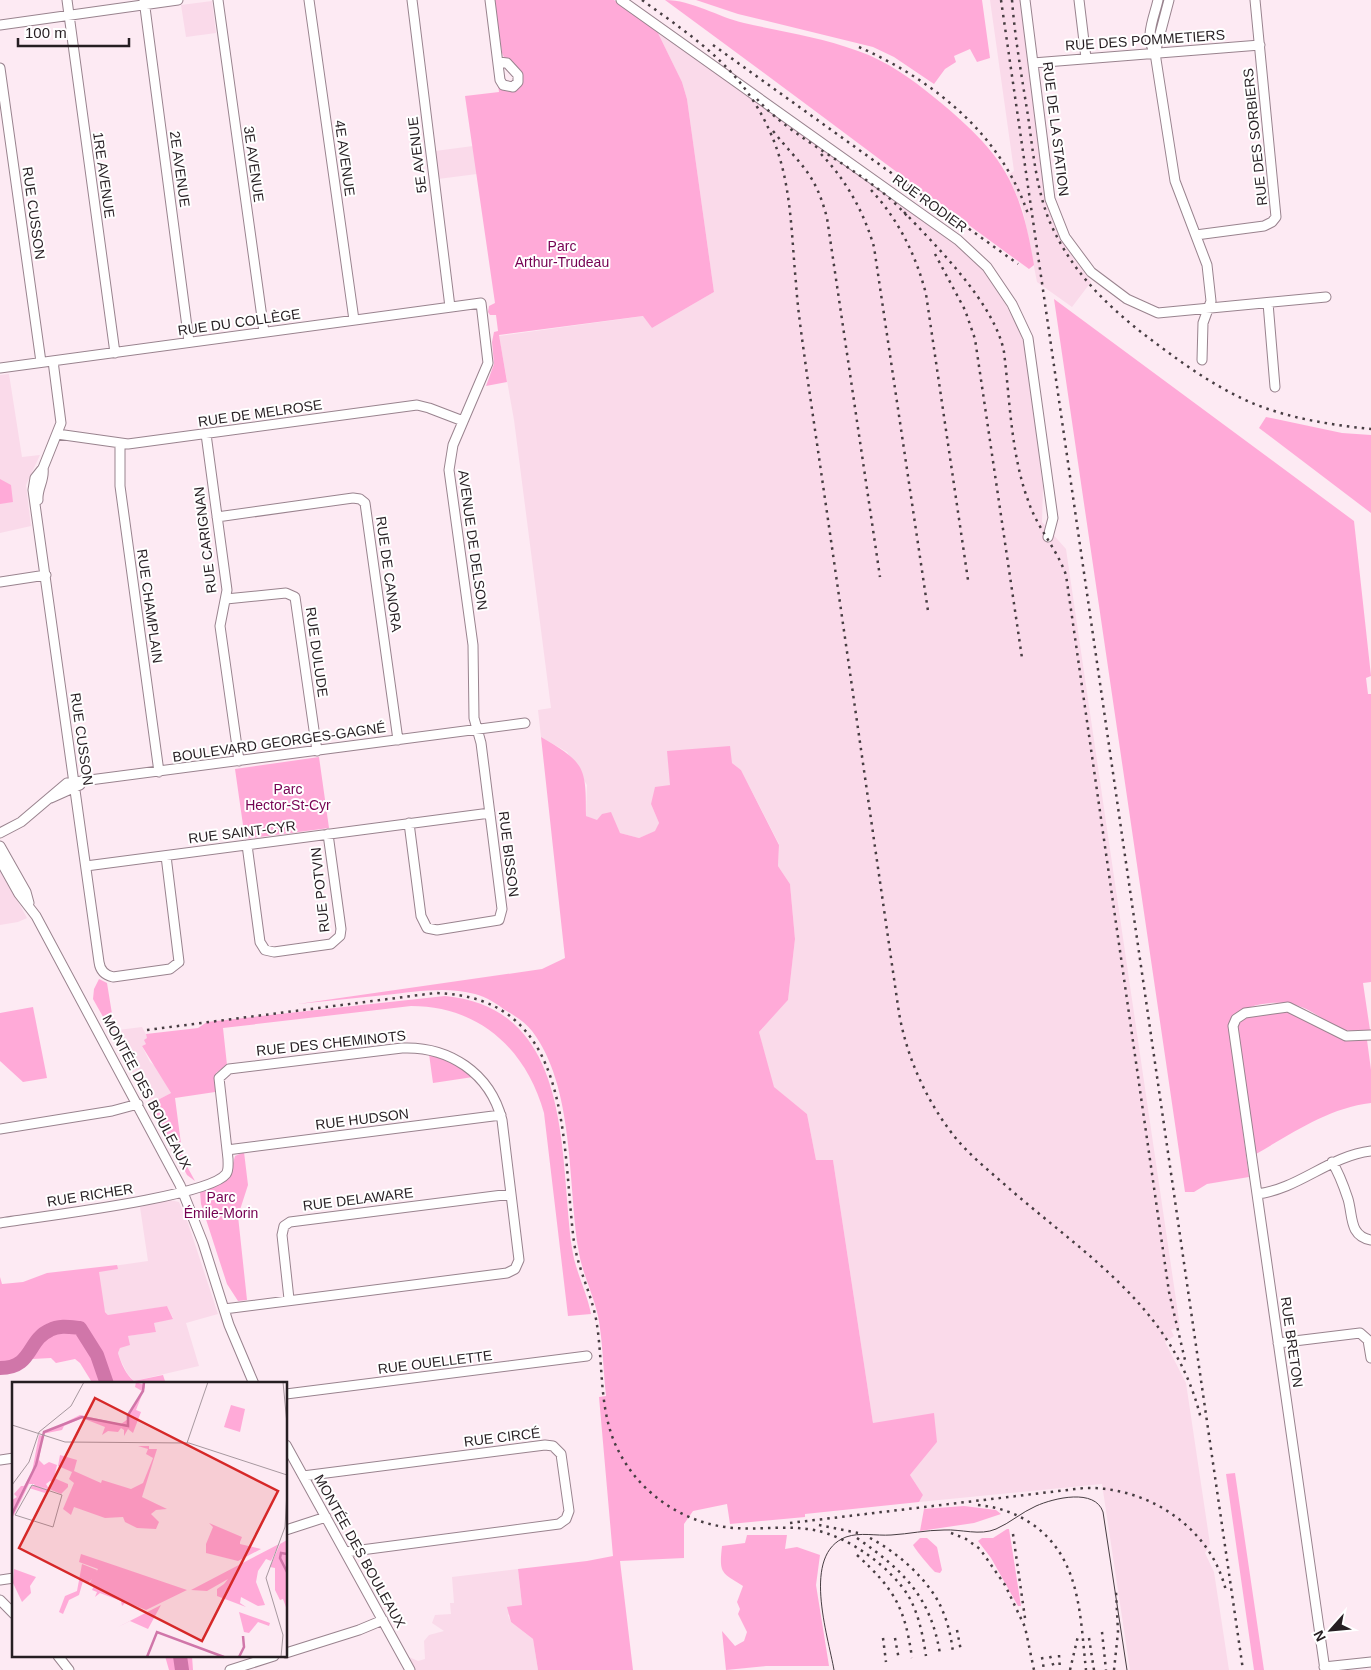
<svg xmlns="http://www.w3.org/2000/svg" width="1371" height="1670" font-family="Arial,sans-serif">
<rect width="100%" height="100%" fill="#fdeaf3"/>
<path fill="#fadaea" d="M990,0H1020L1045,200L1054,225L1068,251L1091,282L1072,307L1037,282L1023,210L1008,175L1014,171Z
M212,1L216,33L186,37L181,5Z
M657,31L966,252L980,266L1006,305L1020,333L1025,346L1043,487L1042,522L1066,549L1180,1327L1171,1330L1174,1336L1165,1342L1186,1383L1210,1544L1205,1553L1214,1572L1229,1670H1130L1102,1484L919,1502L923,1495L910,1475L937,1442L873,1423L833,1160H816L807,1114L773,1087L759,1032L788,1000L795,939L790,884L778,866L779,844L741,770L732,763L670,785L651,804L659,823L656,831L639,838L620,833L586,816L587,785L567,752L541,737L538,710L551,708L514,420L499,336L644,316L652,328L714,292L687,99L682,82Z
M473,146L477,174L438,179L435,151Z
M9,374L22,457L40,455L26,485L31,526L0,533V375Z
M0,869L27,918L18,922L0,925Z
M142,1027L148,1038L146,1044L142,1046L150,1062L157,1068L171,1093L150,1104L110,1031Z
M170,1200L179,1202L188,1223L218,1314L186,1323L199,1366L134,1381L127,1373L121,1361L118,1353L120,1348L127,1336L156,1332L154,1323L173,1318L167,1306L109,1316L98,1303L94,1281L99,1268L148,1261L140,1207Z
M518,1569L522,1606L508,1615L511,1622L533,1639L538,1670H415L409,1657L418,1661L425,1659L424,1641L429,1635L444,1631L432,1623L435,1615L451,1614L450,1603H454L452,1577Z"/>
<path fill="#ffaad8" d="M494,0H614L657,31L682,82L687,99L714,292L652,328L643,316L499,335L507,382L486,386L494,364L492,342L494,332L498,331L496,315H490L488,312L489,306L495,303L465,96L499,92L498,84L508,91L518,87L502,53Z
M665,0C692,0 718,17 744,23C783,32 821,37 858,51C887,61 912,79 935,98C1001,152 1020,180 1034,265L1029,269C907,181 787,89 665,0Z
M696,0H982L990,58L977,62L970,49L954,56L956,62L945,69L934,84L894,57L873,47L738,14Z
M1054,299L1354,521L1371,676L1366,678L1368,694H1371V982L1363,983L1370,1030C1331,1038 1323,1010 1291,1004C1271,1000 1232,1005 1229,1028L1249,1177L1207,1184L1194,1192H1185Z
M1266,417L1342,433L1371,435V513L1259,428Z
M0,479L11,485L13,502L0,504Z
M541,737C585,763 586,766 586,816L597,820L602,814L611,812L620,833L639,838L655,831L659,823L651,804L655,787L670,785L667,751L730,746L732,763L741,770L779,845L778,866L790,884L795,939L788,1000L759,1032L774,1087L807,1114L816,1160H833L873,1423L934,1413L937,1442L910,1475L923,1495L919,1502L805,1514V1517L730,1524L727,1504L693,1511L684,1524V1558L620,1561L633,1670H538L533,1639L511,1622L507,1607L522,1605L518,1569L587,1561L613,1556L599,1397L606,1396C603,1369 603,1342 598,1316C593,1293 581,1271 578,1247C568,1181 574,1086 532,1031C525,1022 515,1016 505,1010C496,1003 486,997 475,994C446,986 414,992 385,995C356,998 327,1001 298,1004L542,969L565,958Z
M319,757L329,828L245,839L235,769Z
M99,979L107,983L113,1020L106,1022L111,1031L93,999L94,989Z
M445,996C574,1008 559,1154 572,1248C575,1271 587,1292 591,1314L568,1316L544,1113C526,1049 479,1006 411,1006L223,1028L227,1065L216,1073L215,1092L175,1098L183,1159L195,1181L187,1175L150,1104L171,1093L142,1046L146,1044L144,1040L147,1038L146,1034L198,1028L207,1022Z
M33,1007L47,1078L23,1082L0,1061V1013Z
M1287,1011L1343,1039L1367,1040L1371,1070V1103C1328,1108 1293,1133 1256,1154L1237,1029L1238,1023L1246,1016Z
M429,1054L458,1065L473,1077L433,1083Z
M244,1152L248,1185L238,1216L247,1300L238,1301L227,1284L201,1204L200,1192L229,1178L235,1156Z
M117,1265L118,1269L99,1272L105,1312L108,1315L167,1306L173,1319L154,1323L156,1332L128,1336L130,1345L120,1348L118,1353C121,1363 126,1375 134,1381L163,1375L166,1384H93L80,1363L75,1359L56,1363L51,1358L32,1359C42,1342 55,1321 78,1332L84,1329C77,1322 56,1320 47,1325C38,1331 25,1352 15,1360L8,1363L0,1362V1277L2,1284L23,1282L47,1273Z
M1235,1473L1264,1670H1254L1226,1474Z
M964,1506L996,1510L1001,1514L974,1523L920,1531L924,1509Z
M1007,1529H1009L1021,1606H1018L991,1558L978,1541L982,1538H993Z
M747,1535H787L785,1549L797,1547L820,1555L816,1585L829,1666H766L726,1670L722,1631L735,1646L744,1641L747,1632L738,1614L740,1609L737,1602L743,1586C721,1572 719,1574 722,1546L745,1543Z
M920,1538H927L937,1547L942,1570L940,1573L935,1572C930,1567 917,1552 913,1545Z
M165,1656H192L193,1670H169Z"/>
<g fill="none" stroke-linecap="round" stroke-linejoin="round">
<path stroke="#d076a9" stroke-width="14" d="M0,1368C33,1368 27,1340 50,1330C59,1325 70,1327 80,1328L97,1355L107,1384
M180,1656L182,1670"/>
<g stroke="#99838e" stroke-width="11">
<path id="minor" d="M67,0L115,353
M144,0L189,342
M218,0L264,332
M309,0L354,320
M412,0L450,307
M490,0L500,80L503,85L513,87L518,82V75L507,63L499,62
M621,0L958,240L987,267L1012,304L1028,338L1053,518L1048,537
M1025,0L1050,199L1065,237L1091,272L1127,299L1158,313L1326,297
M1079,0L1086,58
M1158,0C1154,18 1144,37 1155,53L1175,181L1207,265L1211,301L1203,323L1202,360
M0,25L178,0
M1155,53L1169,0
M1033,63L1260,45
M0,68L41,362
M1196,235L1264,226L1272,222L1276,217L1255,0
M1268,303L1275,387
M53,361L61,423L43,468L35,478L33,490L99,962C100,970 104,975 113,977L170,969L179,962L166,856
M0,368L481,303L488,363L453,445L449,470L473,645L474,718L481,743L502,909L499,920L437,930L427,928L421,916L409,823
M57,434L128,444L417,405L429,408L463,421
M206,434L227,590L220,626L239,761
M120,444V486L159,772
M38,500C37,488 45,480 43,468
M217,517L353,498L360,499L365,503L398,740
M0,582L46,575
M226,599L286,593L295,597L317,751
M51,798L80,785
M0,833L21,822L67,783L525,723
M247,845L260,942L265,950L274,952L331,944L340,936L341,929L328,834
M0,846L26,892L29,903
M0,860L19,894L36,916L180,1185L203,1243L229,1325L254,1384
M86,866L490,813
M0,1129L112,1111L138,1104
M227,1150L501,1115
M1332,1162C1339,1173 1344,1187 1348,1199C1353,1216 1349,1236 1371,1240
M1257,1194C1299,1189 1329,1156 1371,1151
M0,1223C36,1217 209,1197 226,1174C229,1170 228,1164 228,1159L219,1078L229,1069L402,1048C449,1046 490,1073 502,1120L519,1260L515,1269L507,1273L224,1309
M289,1299L282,1235L284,1226L290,1222L511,1194
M1278,1343L1360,1333L1368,1340L1371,1358
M286,1394L587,1356
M286,1445L410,1670
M0,1460L14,1458
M303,1476L545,1445L553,1446L561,1454L569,1511L566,1519L559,1524L346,1552
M286,1530L326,1517
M0,1580L14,1578
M0,1600L14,1614
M286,1653L359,1630L383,1620
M58,1656L69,1670
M1324,1667L1371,1662
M230,1670L274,1656
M1325,1670L1233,1026L1236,1019L1245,1013L1288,1007L1346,1036L1371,1035"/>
</g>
<use href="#minor" stroke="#fff" stroke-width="9"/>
<path stroke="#473d42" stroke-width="1" d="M834,1670C828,1635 801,1554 846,1537C860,1532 876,1536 891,1535C909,1534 926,1530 944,1530C961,1529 980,1536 996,1529C1010,1523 1022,1512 1036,1506C1054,1498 1095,1488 1103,1512L1127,1670"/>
<path stroke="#473d42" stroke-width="2.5" stroke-dasharray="2.5 5" stroke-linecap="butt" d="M642,0C697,40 743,69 771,134C792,182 791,233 796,283C798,314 803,344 807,375C838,587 868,800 899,1013C907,1058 926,1100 954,1136C971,1157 992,1173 1012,1191C1091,1259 1175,1311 1201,1419
M1001,0L1243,1670
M1012,0C1015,39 1022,78 1028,116C1033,151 1036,187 1049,220C1074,279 1118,316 1169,353C1196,373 1225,392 1257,405C1293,419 1332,425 1371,429
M713,45L1018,264
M859,47C933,80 1001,134 1028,214
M757,99C798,145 868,170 908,217
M773,131C801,166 815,172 827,218L880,577
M821,154C846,180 864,212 874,247L928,611
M871,190C898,219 916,255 926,294L968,580
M904,212C937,247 995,304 1004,352C1010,401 1011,456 1029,503C1038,529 1057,549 1066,575L1169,1292L1185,1360
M935,254L965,310L975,339L1022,658
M147,1030L435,993C574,996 561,1141 574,1242C578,1269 591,1293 596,1319C603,1358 599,1399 612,1436C631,1488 680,1524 734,1528C761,1530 788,1525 814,1530C848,1536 892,1568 909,1597C919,1615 923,1636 926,1656
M978,1505C998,1507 1016,1513 1032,1524C1081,1558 1080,1616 1086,1670
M790,1523L1084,1488C1147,1486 1211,1527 1226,1591
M819,1525L858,1533
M951,1533L966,1539L980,1549L1005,1585L1025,1627L1034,1670
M1013,1534L1025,1618
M857,1538C903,1570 931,1597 940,1654
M870,1538C897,1552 928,1579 941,1607C948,1622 951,1637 953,1652
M857,1555C894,1589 905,1607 912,1658
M957,1630L961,1651
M1102,1632L1106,1670
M883,1638L886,1662
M895,1638L899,1660
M1089,1638L1094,1670
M1059,1655L1060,1670
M1050,1656L1055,1670
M1042,1657L1044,1670
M1070,1670L1078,1636
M1114,1670L1118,1632L1116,1592"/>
</g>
<g text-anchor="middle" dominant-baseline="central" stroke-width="4" stroke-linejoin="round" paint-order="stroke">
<g font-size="14" fill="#261e22" stroke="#fff">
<text transform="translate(1145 40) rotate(-4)">RUE DES POMMETIERS</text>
<text transform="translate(1056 129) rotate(83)">RUE DE LA STATION</text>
<text transform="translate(1255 137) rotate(-96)">RUE DES SORBIERS</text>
<text transform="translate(417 155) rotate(-97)">5E AVENUE</text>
<text transform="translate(345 158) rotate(82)">4E AVENUE</text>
<text transform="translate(254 164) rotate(82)">3E AVENUE</text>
<text transform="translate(180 169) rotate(82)">2E AVENUE</text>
<text transform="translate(104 175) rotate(82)">1RE AVENUE</text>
<text transform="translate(930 203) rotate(36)">RUE RODIER</text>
<text transform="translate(34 213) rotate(82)">RUE CUSSON</text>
<text transform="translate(239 322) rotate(-8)">RUE DU COLLÈGE</text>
<text transform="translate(260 413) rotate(-8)">RUE DE MELROSE</text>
<text transform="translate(205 540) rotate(-97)">RUE CARIGNAN</text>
<text transform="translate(473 540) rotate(82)">AVENUE DE DELSON</text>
<text transform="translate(389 574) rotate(82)">RUE DE CANORA</text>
<text transform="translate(150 606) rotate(82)">RUE CHAMPLAIN</text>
<text transform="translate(317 652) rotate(82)">RUE DULUDE</text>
<text transform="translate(82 739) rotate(82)">RUE CUSSON</text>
<text transform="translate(279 742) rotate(-8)">BOULEVARD GEORGES-GAGNÉ</text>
<text transform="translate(242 832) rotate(-7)">RUE SAINT-CYR</text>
<text transform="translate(509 854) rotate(83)">RUE BISSON</text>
<text transform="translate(320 890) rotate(-96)">RUE POTVIN</text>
<text transform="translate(331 1043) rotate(-6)">RUE DES CHEMINOTS</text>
<text transform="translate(147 1092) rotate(62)">MONTÉE DES BOULEAUX</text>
<text transform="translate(362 1119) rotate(-7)">RUE HUDSON</text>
<text transform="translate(90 1195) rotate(-9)">RUE RICHER</text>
<text transform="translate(358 1199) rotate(-7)">RUE DELAWARE</text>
<text transform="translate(1292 1342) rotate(82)">RUE BRETON</text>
<text transform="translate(435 1362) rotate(-7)">RUE OUELLETTE</text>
<text transform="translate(502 1437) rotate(-7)">RUE CIRCÉ</text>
<text transform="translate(360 1551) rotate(61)">MONTÉE DES BOULEAUX</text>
</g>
<g font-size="14" fill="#750152" stroke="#fff">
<text x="562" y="246">Parc<tspan x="562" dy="16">Arthur-Trudeau</tspan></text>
<text x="288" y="789">Parc<tspan x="288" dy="16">Hector-St-Cyr</tspan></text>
<text x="221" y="1197">Parc<tspan x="221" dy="16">Émile-Morin</tspan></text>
</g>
</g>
<g transform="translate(12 1382)">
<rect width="275" height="275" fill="#fdeaf3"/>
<path d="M124,0L132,3V0L133,5L124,28L129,30L121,51L116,47L112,54V48L109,46L106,50L96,49L90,53L93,45L70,36L52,44L50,48L30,52L68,33L109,42L116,37L117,44L116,34L130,9L123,5ZM219,23L233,27L228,50L212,45ZM27,53L31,54L27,78L32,83L37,80L45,83L42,96L56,102V105L49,112L37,107L41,100L38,99L34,102L37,107L27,104L36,107L33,111L17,106L23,102H17L0,137V118L5,115L2,112L9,104H12L20,90ZM126,64H137V67H145L130,115L155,127L144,128L139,132L147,140L144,147L125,146L113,140L111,135L93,136L62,125L59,133L51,127L62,101L57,97L60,90L46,84L48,73L65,78L62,89L89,101L90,98L119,107L131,101L141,76L134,72L136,67ZM197,141L230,155L228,160V162L249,167L226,179L194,171V162L201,145ZM275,158V228L271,217L268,218L263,208V186L258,185L268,162ZM267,162L259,179L254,177L246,189L244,200L253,223L246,224L229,215L228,221L234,225L205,214V207L212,202L216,197L195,209L179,208ZM69,172L87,178L175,208L134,228L114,220L110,224L109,219L88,211L83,215L85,210L80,208L82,204L77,202L86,187L67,180ZM70,182L85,188L83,194L76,201L71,199L67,213L57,218L51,232L47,230L53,214L65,209ZM2,187L24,195L18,204L19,211L10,220L1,201ZM149,223L136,247L118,239L106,245ZM227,230L258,241L257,244L246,240L237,251L232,250Z" fill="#ffaad8"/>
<path fill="none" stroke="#d076a9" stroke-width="2.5" d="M0,132L24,83L32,50L70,35L116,44V33L131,9L132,0M275,172L269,171L268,176L275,190M135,275L145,250L212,275M227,275L232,265L231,254"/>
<path fill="none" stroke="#a7989f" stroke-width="1" d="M271,0L275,42M0,43L53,60L177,61L275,93M175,61L196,0M0,103L17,80L27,50L59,24L72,0M20,103L50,113L41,145L3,133ZM269,275L271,253L254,196L273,145L275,109"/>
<path fill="#d62828" fill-opacity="0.15" stroke="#d62828" stroke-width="2.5" d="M83,16L266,109L190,259L7,166Z"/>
<rect width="275" height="275" fill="none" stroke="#261e22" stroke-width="2.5"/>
</g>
<g transform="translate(1331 1630) rotate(243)" stroke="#ffffff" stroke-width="4" paint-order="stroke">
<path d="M0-4L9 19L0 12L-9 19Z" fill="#261e22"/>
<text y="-8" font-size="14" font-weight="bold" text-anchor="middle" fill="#261e22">N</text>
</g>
<path d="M18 38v8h111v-8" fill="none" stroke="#261e22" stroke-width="2.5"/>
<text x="25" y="38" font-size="15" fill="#261e22" stroke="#ffffff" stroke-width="4" paint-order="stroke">100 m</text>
</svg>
